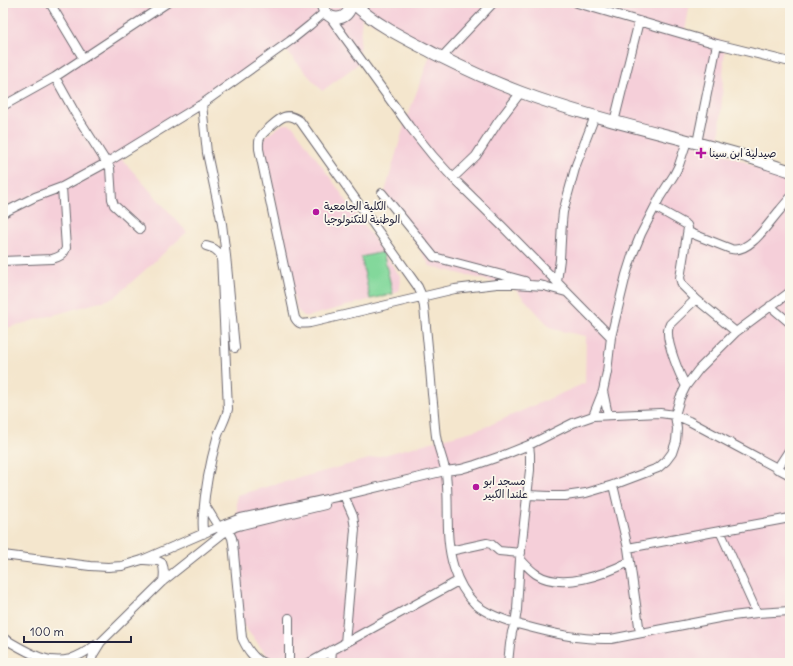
<svg xmlns="http://www.w3.org/2000/svg" width="793" height="666" font-family="Delius,'Playpen Sans Arabic',sans-serif">
<rect width="100%" height="100%" fill="#fbf7ec"/>
<filter id="ink" filterUnits="userSpaceOnUse"><feTurbulence type="fractalNoise" baseFrequency=".025" numOctaves="2"/><feDisplacementMap in="SourceGraphic" scale="8" xChannelSelector="R" yChannelSelector="G"/><feConvolveMatrix kernelMatrix="1 2 1 2 8 2 1 2 1" color-interpolation-filters="sRGB"/></filter>
<filter id="wash" filterUnits="userSpaceOnUse"><feTurbulence type="fractalNoise" baseFrequency=".012" numOctaves="4" result="noise"/><feDisplacementMap in="SourceGraphic" scale="16" xChannelSelector="R" yChannelSelector="G"/><feGaussianBlur stdDeviation="0.9" result="paint"/><feColorMatrix in="noise" values="0 0 0 0 0 0 0 0 0 0 0 0 0 0 0 0 0 1.4 0 .05"/><feComposite in="paint" operator="in"/></filter>
<g filter="url(#wash)">
<rect width="100%" height="100%" fill="#f4e6cd"/>
<path fill="#f5cfd9" d="M3,3H690L685,31L725,42L719,152L790,179V663H273L236,616L237,495L483,428L585,383L586,336L552,329L513,287L430,266L385,192L404,126L431,53L362,16L358,64L322,91L284,48L120,157L187,232L114,298L3,329Z
M283,124H289L294,127L400,276L401,281L399,290L395,293L309,316H304L298,311L296,307L264,148L263,142L266,136Z"/>
<path fill="#83d89b" stroke="#527d6b" d="M383,252L393,294L370,299L361,257Z"/>
</g>
<g filter="url(#ink)">
<g fill="none" stroke-linecap="round" stroke-linejoin="round">
<g stroke="#6c676e" stroke-width="10">
<path id="minor" d="M50,3L83,58
M577,3L717,44L790,62
M330,17L409,126L433,156L453,178L502,226L611,337
M442,57L493,3
M55,77L75,113L110,168L112,199L114,205L140,229
M202,104L207,153L222,224L226,256L235,348
M3,106L55,77L167,3
M614,122L639,21
M697,143L717,44
M453,178L476,156L498,122L521,92
M382,193L434,257L525,281
M655,207L687,225L688,228L681,272L680,278L682,285L696,299L736,332
M3,213L35,197L62,187L106,163L202,104L290,41L310,25L325,12
M688,232L731,249C750,254 769,222 780,210C783,206 787,202 790,198
M3,261L52,259C59,257 64,255 66,248L62,187
M557,282L560,259L562,222L563,212L576,165L595,116
M540,285L566,292
M544,286L515,284H497L455,289L310,323C302,324 299,325 295,318L259,149C259,144 258,140 261,136C263,133 267,130 270,127C280,118 287,111 300,121L418,287L422,296L424,307C427,336 430,365 432,394C434,408 434,422 436,436C438,449 444,461 446,474C450,505 444,537 454,568C458,581 465,594 475,604C488,615 505,620 521,625C551,633 579,640 611,639L724,617L757,613L790,611
M770,306L790,323
M686,386C679,374 667,344 668,331C668,330 669,326 670,324L696,299
M603,391L608,415
M593,416L603,391L607,372L611,337L626,275L632,256L641,234L660,197L674,175L679,165L687,141
M777,469L790,449
M613,485L628,548L640,633
M527,495L550,496H565L586,493L613,485L658,468L666,461L672,453L676,441L677,429L675,415L680,398L686,386L699,369L736,332L790,292
M205,505L221,531
M226,526L232,538L233,543L242,638C247,649 253,659 264,663
M720,531L757,613
M203,534C203,527 202,521 203,515C205,489 210,463 217,438C220,428 226,419 228,409L221,256C217,249 213,248 206,246
M628,548L790,518
M450,551L487,543L491,544L499,551L521,553
M3,555L90,566L108,567L122,566L142,560L225,524L241,518L345,495L445,471L461,469L475,465L504,455L529,445L573,423L593,416L660,413L675,415L689,421L790,475
M520,559C525,564 530,570 536,574C562,591 605,574 629,562
M144,560L158,561L162,563C165,570 164,575 163,581
M289,618V663
M3,638C23,649 46,666 70,659C79,656 89,650 97,644
M345,643L355,529L353,516L346,500
M3,659L4,663
M91,663L93,655L101,642L163,581L222,534L235,527L242,525L325,505
M309,663L458,581
M331,663L332,650
M508,663L510,644L512,632L515,623L517,610L520,559L530,470V454L529,445"/>
</g>
<g stroke="#6c676e" stroke-width="13">
<path id="major" d="M322,3C324,23 350,23 351,3
M353,3C376,25 406,39 435,54C463,68 491,81 520,92C592,119 668,134 741,155C758,160 774,166 790,171"/>
</g>
<use href="#minor" stroke="#fff" stroke-width="8"/>
<use href="#major" stroke="#fff" stroke-width="11"/>
</g>
</g>
<g fill="#b5179e" stroke="#fbf7ec" stroke-width="1.5">
<path d="M699 147h4v4h4v4h-4v4h-4v-4h-4v-4h4z"/>
<circle cx="316" cy="212" r="4"/>
<circle cx="476" cy="487" r="4"/>
</g>
<g text-anchor="middle" dominant-baseline="central" stroke-width="3.5" stroke-linejoin="round" paint-order="stroke">
<g font-size="11" fill="#22223b" stroke="#fbf7ec" text-anchor="start">
<text x="709" y="153">صيدلية ابن سينا</text>
<text x="324" y="206">الكلية الجامعية<tspan x="324" dy="13">الوطنية للتكنولوجيا</tspan></text>
<text x="484" y="481">مسجد ابو<tspan x="484" dy="13">علندا الكبير</tspan></text>
</g>
</g>
<rect width="793" height="666" fill="none" stroke="#fbf7ec" stroke-width="16"/>
<path d="M24 636v6h107v-6" fill="none" stroke="#22223b" stroke-width="2"/>
<text x="30" y="636" font-size="12" fill="#22223b" stroke="#fbf7ec" stroke-width="3" paint-order="stroke">100 m</text>
</svg>
